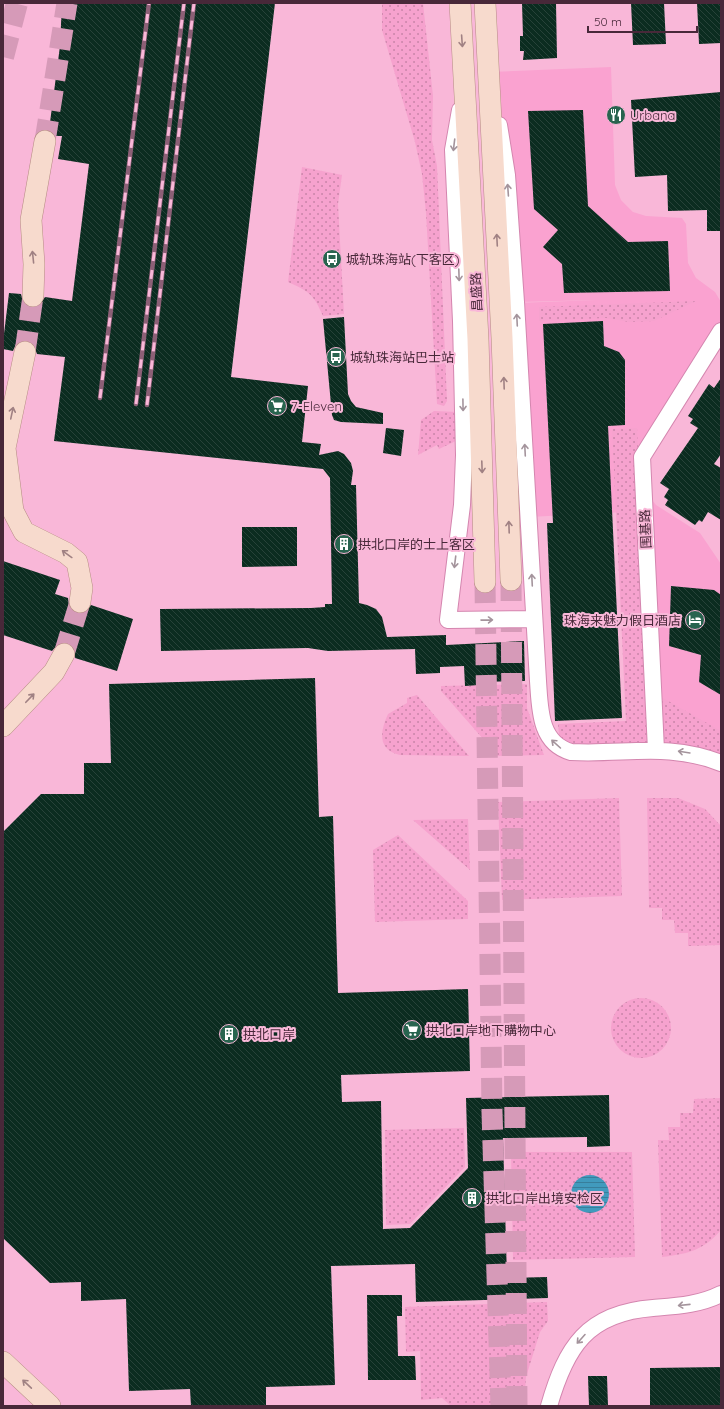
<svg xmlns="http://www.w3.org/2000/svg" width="724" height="1409" font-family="Quicksand,'Noto Sans SC',sans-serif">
<defs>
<pattern id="grass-dots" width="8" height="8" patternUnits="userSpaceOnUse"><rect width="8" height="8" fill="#f6a2ce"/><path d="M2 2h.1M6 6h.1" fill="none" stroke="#c984a8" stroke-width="1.8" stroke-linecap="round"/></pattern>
<pattern id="water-rules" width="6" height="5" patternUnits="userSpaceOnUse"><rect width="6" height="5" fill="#419abd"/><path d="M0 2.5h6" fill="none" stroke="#387e9b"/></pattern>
<pattern id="building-back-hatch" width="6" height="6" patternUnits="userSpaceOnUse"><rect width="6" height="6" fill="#0b2c20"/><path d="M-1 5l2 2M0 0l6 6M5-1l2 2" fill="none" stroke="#274239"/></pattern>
</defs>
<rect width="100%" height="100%" fill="#f9b7d8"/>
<path fill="#faa2d0" d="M611,67L615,185L621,200L633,212L646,216L682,218L686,224L688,263L696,278L715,292L721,302V331L641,456L644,511L529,517L517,303L596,300L517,302L489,72Z
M644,490L656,505L700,533L721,564V755L656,749Z"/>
<path fill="url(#grass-dots)" d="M382,3H423L433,96L432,140L437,166L447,401L444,406L437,404L426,213L422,174L415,142L382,30Z
M302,167L342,175L338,204L344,314L323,316C314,295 309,291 288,282Z
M696,301L654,321L629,322L606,318L539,321V307Z
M434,411L458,412L460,439L439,449L437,445L418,455L421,420Z
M637,428L653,747L560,745L558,724L626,721L612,429Z
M527,684V708L544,755L490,756L491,748L441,691V686Z
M656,694L721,731V760L658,748Z
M417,695L469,756L400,755C377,750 380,731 388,714L407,703V698Z
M619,798L622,896L502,900L498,802Z
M647,798H678L705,809L721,826V945L688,946V933H675L674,920H662V908H649Z
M468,819L470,870L413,820Z
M398,835L468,901V919L375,922L373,850Z
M611 1028a30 30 0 1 1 60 0a30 30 0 1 1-60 0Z
M721,1098V1230C704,1250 688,1254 662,1257L658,1140H669L668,1127H680V1113H693L694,1099Z
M464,1128L465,1167L410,1224L386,1225L385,1130Z
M511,1152H632L635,1257L513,1260Z
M547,1302L548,1321L540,1332L526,1377L524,1406H451L442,1398L421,1400L420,1351L406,1352L405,1307Z"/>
<path fill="url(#water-rules)" d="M571 1194a19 19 0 1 1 38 0a19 19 0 1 1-38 0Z"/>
<path fill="url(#building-back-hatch)" d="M62,3H275L231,377L308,386L302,442L321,444L319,455L338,451L344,454L351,463L353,471L351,485H356L359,603L367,605L376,609L382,617L387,637L446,635V645L524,641L525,681L479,682V685L465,686L464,666L440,667V673L416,674L415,649L328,651L308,648L161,651L160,609L311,608L325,607V604H332L330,478L323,469L54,441L65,357L37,354L33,343L28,340L22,341L16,344L13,351L3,349V342L9,293L21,294L23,302L27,306L32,308L39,306L45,297L72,301L89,164L58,159L62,136H55L49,130L60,46Z
M522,3H556L557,58L523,60L524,51H520V36H523Z
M631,3H664L666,44L633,45Z
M697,3H721V43L699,44Z
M721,92V231H707V210L668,211L667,175L635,177L631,100Z
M583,110L588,206L628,242L668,241L670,291L564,293L562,264L543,247L558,230L534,209L528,111Z
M344,317L348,394L351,401L356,407L383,413V424L341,422L334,420L332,415L323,319Z
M603,321L604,346L619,352L625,360V425L608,426L622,718L555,721L547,523H553L543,324Z
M721,378V454L714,464L721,468V520L708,512L702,522L699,520L695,525L665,505L668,500L664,497L669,489L660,483L698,428L690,423L693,419L688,416L709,384L714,388Z
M386,428L404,430L401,456L383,453Z
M242,527H297V566L242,567Z
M3,561L60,580L55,594L68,598L69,606L73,612L79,614L84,613L91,605L133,619L117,671L75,658L74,648L69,643L63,642L58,644L52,651L3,635Z
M671,586L714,590L721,595V695L699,682L701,655L669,646Z
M315,678L319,817L333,816L338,993L468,989L470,1071L341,1075L342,1102L381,1101L383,1229L410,1228L468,1168L466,1098L609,1095L610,1146L587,1147V1137L503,1138L507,1278L547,1277L548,1298L416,1302L415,1264L331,1266L335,1385L266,1387V1406H191L190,1389L129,1391L126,1299L81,1301V1282L50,1283L3,1238V832L41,794H84V763H111L109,684Z
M367,1295H402V1316H397L398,1356H415L416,1380H368Z
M721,1367V1406H650V1368Z
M588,1376H607L608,1406H589Z"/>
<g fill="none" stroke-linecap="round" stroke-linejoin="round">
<path stroke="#d69ab8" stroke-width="21" stroke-dasharray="21 10" stroke-linecap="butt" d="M45,141L67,3
M25,352L33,296
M511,580L517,1406
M485,582L492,1112L501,1406
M64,654L80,602"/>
<path stroke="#d69ab8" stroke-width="22" stroke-dasharray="22 11" stroke-linecap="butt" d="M3,57L17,3"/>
<g stroke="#d486af" stroke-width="18">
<path id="minor" d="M460,110L453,150L461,321L464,455L462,505L448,620L534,619
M499,125L507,175L516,302L538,681C540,708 539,743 571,752C626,755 667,742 721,763
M656,750L642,457L721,331
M549,1406C566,1347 587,1313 653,1308C677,1306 699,1305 721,1294"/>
</g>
<g stroke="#b68c83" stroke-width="22">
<path id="major" d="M460,3L478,339L485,582
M485,3L502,338L511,580
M33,296L34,264L31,220L45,141
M25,352L5,448L13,511L24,532L66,553L77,562L82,588L80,602
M3,726L54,672L64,654
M3,1362L50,1406"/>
</g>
<use href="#minor" stroke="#fff" stroke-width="16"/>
<use href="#major" stroke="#f7dacd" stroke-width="21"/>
<g stroke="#8c5f76" stroke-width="4.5">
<path id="rail" d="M100,398L149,3
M136,404L184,3
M147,405L194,3"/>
</g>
<use href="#rail" stroke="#f9b7d8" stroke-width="3" stroke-dasharray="9" stroke-linecap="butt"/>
</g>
<defs><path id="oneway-shaft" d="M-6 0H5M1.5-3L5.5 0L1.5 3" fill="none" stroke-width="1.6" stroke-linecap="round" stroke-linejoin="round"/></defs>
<g stroke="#a08183">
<use href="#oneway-shaft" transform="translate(462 41) rotate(86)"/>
<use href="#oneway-shaft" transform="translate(497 240) rotate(-93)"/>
<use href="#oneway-shaft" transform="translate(33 257) rotate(-96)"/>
<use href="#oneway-shaft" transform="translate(504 383) rotate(-92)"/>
<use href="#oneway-shaft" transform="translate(12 413) rotate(-78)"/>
<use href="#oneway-shaft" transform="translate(482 467) rotate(88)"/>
<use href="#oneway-shaft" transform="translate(509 527) rotate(-92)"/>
<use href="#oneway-shaft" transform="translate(67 554) rotate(-144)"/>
<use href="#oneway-shaft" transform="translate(30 698) rotate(-46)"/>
<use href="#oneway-shaft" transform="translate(27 1384) rotate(-137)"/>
</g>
<g stroke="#a4949c">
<use href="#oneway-shaft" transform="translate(454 145) rotate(97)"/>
<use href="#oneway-shaft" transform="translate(508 190) rotate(-94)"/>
<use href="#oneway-shaft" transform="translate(459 275) rotate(88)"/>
<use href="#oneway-shaft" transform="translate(517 320) rotate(-93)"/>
<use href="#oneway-shaft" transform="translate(463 405) rotate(89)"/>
<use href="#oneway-shaft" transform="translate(525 450) rotate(-93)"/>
<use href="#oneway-shaft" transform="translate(455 562) rotate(97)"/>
<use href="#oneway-shaft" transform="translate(532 580) rotate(-93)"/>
<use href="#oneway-shaft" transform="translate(487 620) rotate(-1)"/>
<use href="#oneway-shaft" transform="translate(556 744) rotate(-138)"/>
<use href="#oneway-shaft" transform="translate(684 752) rotate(-171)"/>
<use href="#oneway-shaft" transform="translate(684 1305) rotate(174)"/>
<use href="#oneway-shaft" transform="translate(581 1339) rotate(132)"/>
</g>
<defs>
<g id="restaurant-disc" transform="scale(1)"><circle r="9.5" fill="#28644f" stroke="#f9b7d8"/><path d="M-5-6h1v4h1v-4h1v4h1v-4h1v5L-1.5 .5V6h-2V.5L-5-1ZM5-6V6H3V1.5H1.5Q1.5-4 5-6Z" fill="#fff"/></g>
<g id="bus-disc" transform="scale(1)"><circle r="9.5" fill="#28644f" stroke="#f9b7d8"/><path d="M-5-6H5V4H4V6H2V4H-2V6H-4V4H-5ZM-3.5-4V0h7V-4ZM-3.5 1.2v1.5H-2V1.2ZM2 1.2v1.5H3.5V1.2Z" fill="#fff"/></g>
<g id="supermarket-disc" transform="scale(1)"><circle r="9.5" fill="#28644f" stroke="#f9b7d8"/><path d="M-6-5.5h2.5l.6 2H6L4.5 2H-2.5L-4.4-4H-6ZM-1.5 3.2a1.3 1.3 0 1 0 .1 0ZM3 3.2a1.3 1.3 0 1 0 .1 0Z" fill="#fff"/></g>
<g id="building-disc" transform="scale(1)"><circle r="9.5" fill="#28644f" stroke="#f9b7d8"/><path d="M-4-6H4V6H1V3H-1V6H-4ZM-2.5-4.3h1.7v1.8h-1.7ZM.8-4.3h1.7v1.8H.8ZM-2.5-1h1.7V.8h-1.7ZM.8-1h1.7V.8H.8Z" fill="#fff"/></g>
<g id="hotel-disc" transform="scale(1)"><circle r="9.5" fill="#28644f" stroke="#f9b7d8"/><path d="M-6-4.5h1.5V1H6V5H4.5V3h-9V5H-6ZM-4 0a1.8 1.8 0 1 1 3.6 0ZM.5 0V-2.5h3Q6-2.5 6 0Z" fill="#fff"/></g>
</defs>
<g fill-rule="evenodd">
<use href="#restaurant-disc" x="616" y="115"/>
<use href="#bus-disc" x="332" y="259"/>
<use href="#bus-disc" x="336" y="357"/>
<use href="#supermarket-disc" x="277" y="406"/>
<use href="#building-disc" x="344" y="544"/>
<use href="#hotel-disc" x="695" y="620"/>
<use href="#supermarket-disc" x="412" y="1030"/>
<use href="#building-disc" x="229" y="1034"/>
<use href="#building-disc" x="472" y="1198"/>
</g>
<g text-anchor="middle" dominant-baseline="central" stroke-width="4" stroke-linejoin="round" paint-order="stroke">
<g font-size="13" fill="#482839" stroke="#f9b7d8" text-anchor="start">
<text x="630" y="115">Urbana</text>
<text x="346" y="259">城轨珠海站(下客区)</text>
<text x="350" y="357">城轨珠海站巴士站</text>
<text x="291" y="406">7-Eleven</text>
<text x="358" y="544">拱北口岸的士上客区</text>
<text x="681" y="620" text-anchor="end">珠海来魅力假日酒店</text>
<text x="426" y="1030">拱北口岸地下購物中心</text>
<text x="243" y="1034">拱北口岸</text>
<text x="486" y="1198">拱北口岸出境安检区</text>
</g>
<g font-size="13" fill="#482839" stroke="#f9b7d8">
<text transform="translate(476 292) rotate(-93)">昌盛路</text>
<text transform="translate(645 529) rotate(-93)">围基路</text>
</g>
</g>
<rect width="724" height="1409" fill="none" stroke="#482839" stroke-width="8"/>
<path d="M588 26v6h109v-6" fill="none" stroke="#482839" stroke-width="2"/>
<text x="594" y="26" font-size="12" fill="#482839" stroke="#f9b7d8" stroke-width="3" paint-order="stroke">50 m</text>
</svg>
